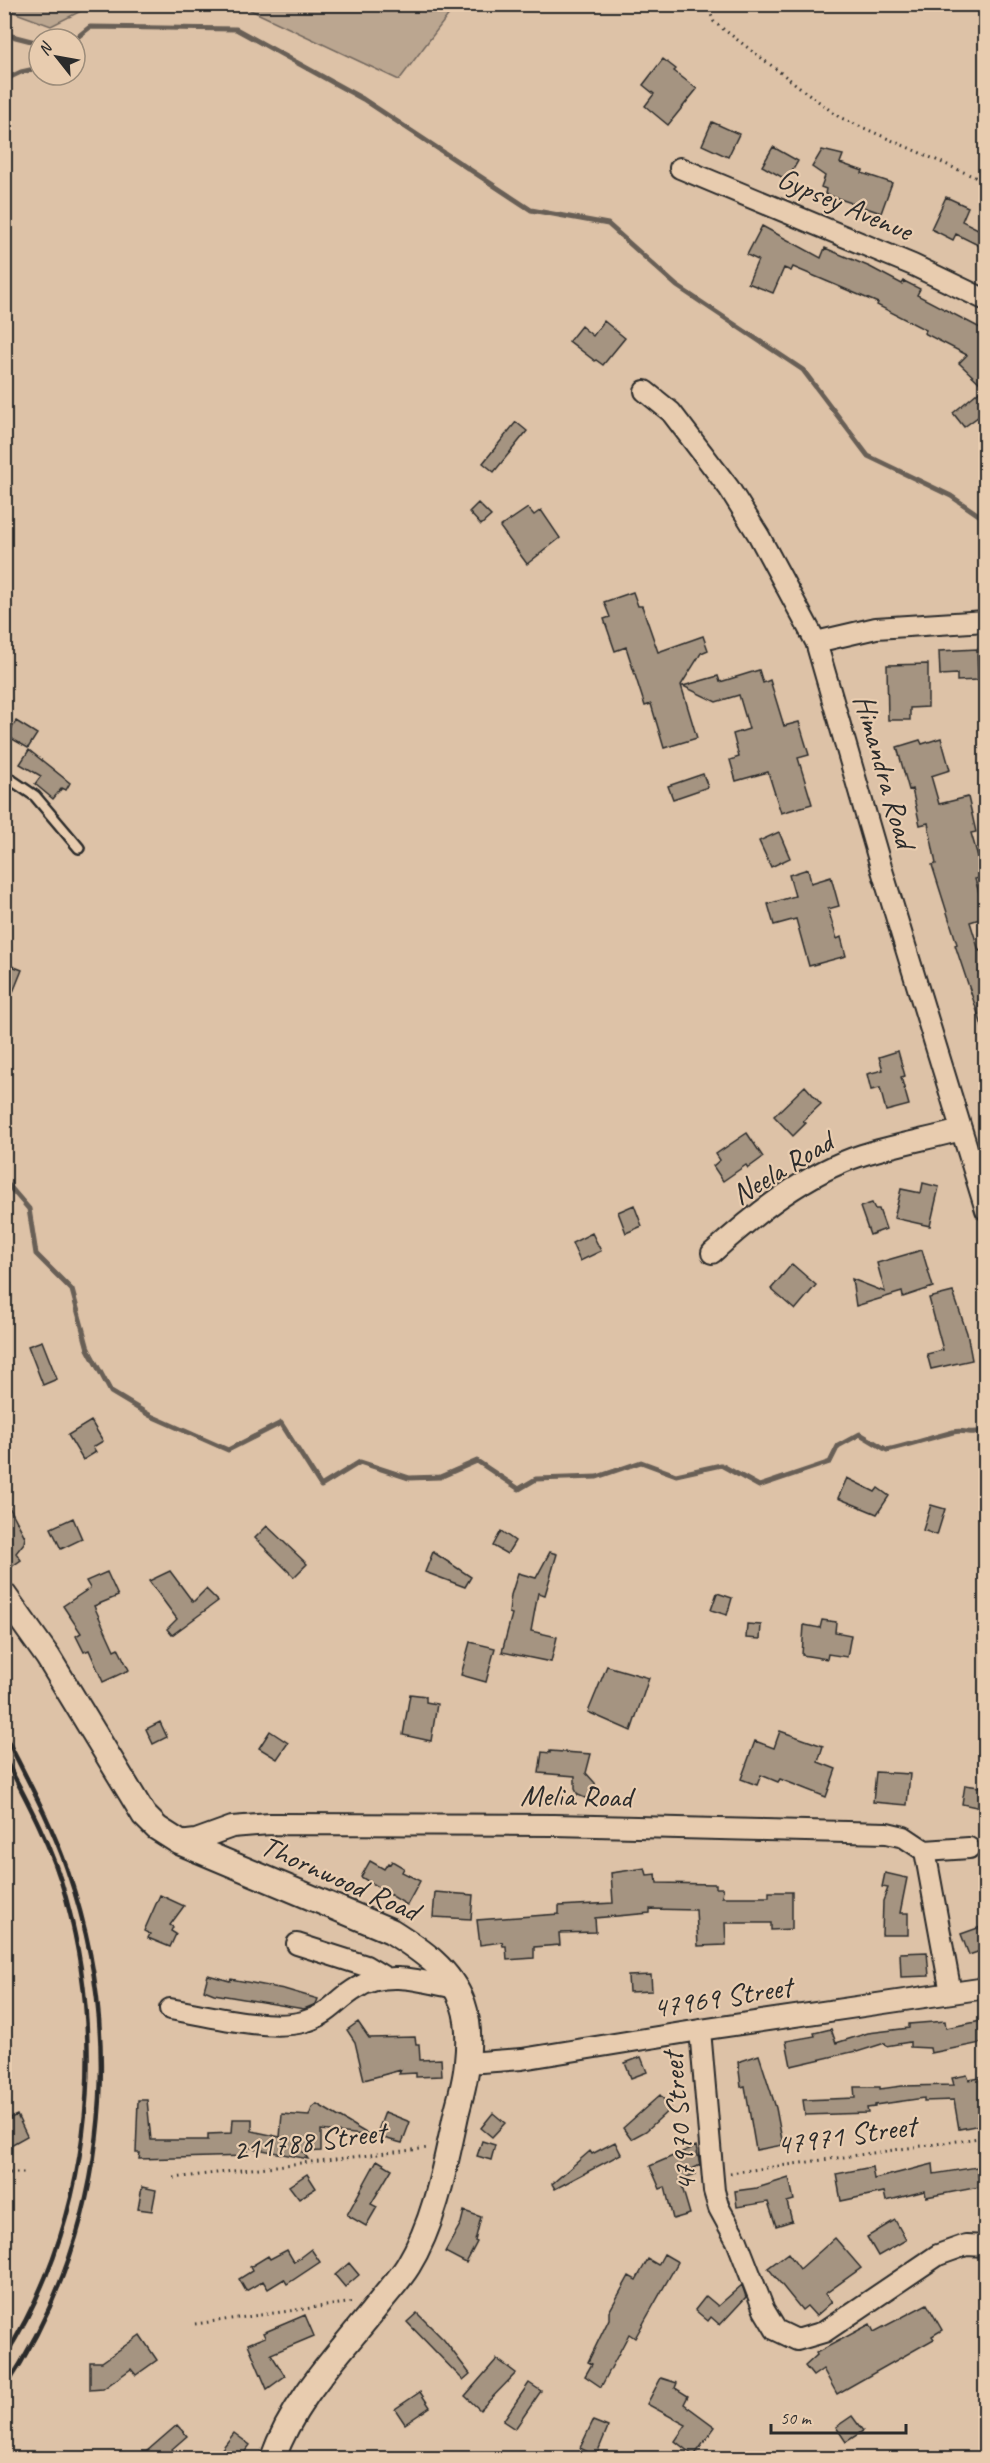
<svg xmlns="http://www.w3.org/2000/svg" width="990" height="2463" font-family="Caveat,sans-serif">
<rect width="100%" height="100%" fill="#ddc2a7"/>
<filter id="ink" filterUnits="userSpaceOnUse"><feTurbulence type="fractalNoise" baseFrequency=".0167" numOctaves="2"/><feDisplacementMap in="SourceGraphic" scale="12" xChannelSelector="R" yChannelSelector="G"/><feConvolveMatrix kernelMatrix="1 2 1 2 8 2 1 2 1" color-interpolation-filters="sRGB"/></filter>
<g filter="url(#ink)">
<path fill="#bba690" stroke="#73685e" stroke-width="1.5" d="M5,4H93V5L51,26L5,9Z
M182,5H456L399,80L244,7Z"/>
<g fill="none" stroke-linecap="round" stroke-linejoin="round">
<path stroke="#685f56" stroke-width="5" d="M4,34L39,43
M75,39L90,27L236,29L363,99L531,210L608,224L677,286L803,370L868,456L951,496L986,520
M4,80L21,72L39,68
M4,1180L29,1209L36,1254L72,1290L88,1349L111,1392L151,1416L228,1450L281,1423L321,1486L360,1462L409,1478L440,1477L477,1461L519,1489L536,1479L597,1477L641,1462L676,1475L721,1465L759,1486L830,1462L838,1446L860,1434L887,1450C909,1445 930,1438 953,1432C965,1429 972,1436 986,1430"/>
</g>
<path fill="#a59481" stroke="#2b2b2b" stroke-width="1.5" d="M663,59L676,69L674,71L697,89L668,125L645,106L654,94L643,85Z
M712,122L739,134L728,157L702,145Z
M773,147L798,161L787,180L762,166Z
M822,150L843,155L840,163L863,171L862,173L892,183L881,213L825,194L826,189L821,187L825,176L812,167Z
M946,197L968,207L962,221L986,233V249L956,234L953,240L931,229Z
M762,226L821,258L825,248L870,267L902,284L904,281L920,289L917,295L986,331V411L964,427L953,413L984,387L959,363L967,355L924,333L926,330L877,305L878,303L793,267L791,271L784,268L773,293L748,283L758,260L747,255Z
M604,321L625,338L603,365L596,360L595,361L569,341L581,326L593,336Z
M516,422L527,431L494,472L483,463Z
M478,503L491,516L481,525L469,512Z
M528,508L534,515L541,510L560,538L527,564L500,527Z
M633,592L638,606H642L658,652L703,636L708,650L701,653L681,685L697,738L664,748L651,704L645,706L626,647L615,651L604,619L610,617L604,602Z
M977,649L978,680L957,681V674L940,675L939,651Z
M928,664V707L910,708V720H888L887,665Z
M759,670L763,683L770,680L784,726L799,722L809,755L798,758L812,804L781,813L768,772L736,781L730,760L739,757L733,734L749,729L739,695L716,702L683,686L718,676L720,682Z
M16,721L37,734L28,748L7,736Z
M941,738L950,770L931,776L939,804L968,797L976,832L971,833L984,877L975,879L986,917L970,922L979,951L986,948V1028L983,1029L955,945L957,944L932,865L936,864L928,823L920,825L912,789L909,790L897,747L920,740L922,744Z
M29,750L70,783L66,790L62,788L53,799L35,784L41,776L20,764Z
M703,774L708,787L673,799L668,786Z
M779,832L790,858L771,867L759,841Z
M808,869L811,883L831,877L839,906L828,909L837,939L841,937L846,956L809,966L796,919L774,925L768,904L795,896L789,875Z
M4,963L22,970L5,1012H4Z
M898,1051L905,1076L901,1077L909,1105L886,1111L880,1088L871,1090L867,1074L883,1070L879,1057Z
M805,1086L821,1104L803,1121L806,1123L793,1136L774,1116Z
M747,1133L763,1157L748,1168L746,1165L723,1181L713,1166L720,1160L716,1154Z
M923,1183L939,1187L930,1226L894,1218L901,1189L921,1193Z
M872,1203L875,1209H879L886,1229L870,1235L860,1207Z
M634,1205L642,1226L626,1233L618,1212Z
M592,1233L601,1251L580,1261L572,1243Z
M922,1250L933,1287L903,1297L902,1292L856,1306L852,1279L885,1292L877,1263Z
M792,1264L816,1285L795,1310L771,1289Z
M953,1292L967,1333L972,1360L931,1369L927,1354L943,1350L929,1298Z
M42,1341L57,1379L43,1385L28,1346Z
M91,1421L103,1441L93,1447L96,1452L83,1460L68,1435Z
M847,1478L875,1492L878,1488L889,1496L877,1514L838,1498Z
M4,1497L25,1537L24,1543L16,1553L21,1560L4,1572Z
M931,1505L945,1509L937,1535L923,1530Z
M73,1518L82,1539L61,1549L51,1528Z
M267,1526L307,1564L294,1577L255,1538Z
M501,1531L515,1541L507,1554L493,1546Z
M433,1552L471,1577L465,1587L425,1572Z
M550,1552L557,1554L545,1595L538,1593L531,1631L557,1637L551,1662L502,1652L512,1614L509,1613L511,1595L518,1573L536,1578Z
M170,1571L193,1602L206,1589L218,1601L172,1635L167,1629L177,1619L149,1581Z
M107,1572L118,1596L94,1606L114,1650L118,1648L129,1670L103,1682L89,1650L84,1652L76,1636L81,1633L63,1606L90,1588L86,1581Z
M717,1593L732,1598L727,1615L711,1610Z
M822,1620L836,1622L835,1632L851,1635L847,1657L828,1654L827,1659L802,1655L804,1625L820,1628Z
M747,1624L761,1625L760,1639L746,1638Z
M470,1642L495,1648L486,1682L461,1675Z
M607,1666L649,1678L631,1731L588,1712Z
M410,1694L426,1696V1702L437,1704L431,1741L403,1735Z
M160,1722L167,1737L153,1744L146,1729Z
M270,1731L288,1743L277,1759L259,1748Z
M780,1731L823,1746L818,1762L836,1769L826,1797L780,1779L778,1782L761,1775L757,1785L741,1779L755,1741L774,1748Z
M550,1751L591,1754L586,1773L595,1783L596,1789L592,1795L585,1798L578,1795L575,1789V1776L539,1773L542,1752L550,1753Z
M876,1772L910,1774L907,1805L873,1802Z
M965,1785L986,1788V1809L962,1804Z
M370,1861L384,1869L388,1863L390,1864L392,1861L404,1868L402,1872L420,1881L407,1905L361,1877Z
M645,1868L647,1875L656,1874L657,1883L716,1884V1888H723L722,1897H769V1892H792V1929L771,1930V1923H725L726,1945L698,1946L696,1910L650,1909V1913L595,1918L596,1932L559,1933L560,1945L534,1947V1958L507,1960L506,1946H503L502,1942L480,1945L477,1920L559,1914V1906L613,1903L611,1873Z
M885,1873L907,1878L900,1913H908V1935H882L883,1901L888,1888L882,1887Z
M435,1892L473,1895L471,1919L433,1917Z
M160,1895L184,1906L170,1925L173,1927L171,1931L176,1934L170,1947L148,1938L150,1934L144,1931Z
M986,1925V1949L969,1955L961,1934Z
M927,1952L929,1976L901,1977L900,1953Z
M208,1975L230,1981L231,1979L284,1989L318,1999L316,2004L304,2009L214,1994L204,1990Z
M651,1975L652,1991L629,1992L628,1976Z
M986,2020V2042L931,2053L930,2048L910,2047V2042L886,2046L885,2043L857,2052L856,2051L791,2066L786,2041L815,2036L814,2033L831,2029L836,2043L868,2033L909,2028V2024L945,2021L946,2028Z
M358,2022L369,2038L415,2037L416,2044H419L420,2060L441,2059L442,2076L416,2077V2073L399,2074L401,2070L364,2080L355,2042L347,2030Z
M759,2055L776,2108L783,2145L756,2150L745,2086L741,2087L738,2062Z
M641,2057L647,2072L631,2078L625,2063Z
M967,2075L969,2080L986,2077V2124L959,2129L954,2100L924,2101V2098L875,2105V2107L867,2108L868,2113L805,2115L803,2100L855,2098L854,2087H880V2089L902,2086L954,2085L952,2078Z
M660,2095L671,2108L646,2131L631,2139L623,2128Z
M138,2100H147L151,2140H208V2134L232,2133L233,2119H252V2131L280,2137L282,2114L309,2116L312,2108L317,2104L371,2136L321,2130V2151L303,2152L308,2159L247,2147V2156L139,2159L140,2153H136Z
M385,2112L410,2122L402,2143L376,2136Z
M493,2113L505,2123L492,2137L481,2128Z
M17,2115L27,2136L9,2146L4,2138V2121Z
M482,2141L495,2145L491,2160L477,2156Z
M615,2142L621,2154L555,2189L552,2184L590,2151L592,2154Z
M696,2146L700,2165L692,2169L695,2174L680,2180L690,2214L673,2219L665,2187L660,2189L650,2166Z
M377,2160L392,2169L371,2204L377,2207L366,2226L347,2215Z
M933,2164L934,2174L977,2167L980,2187L926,2197L925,2191L886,2201L884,2192L841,2201L836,2174L872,2167L874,2179Z
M307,2174L316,2188L299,2199L289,2186Z
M789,2178L794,2200L787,2202L792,2221L776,2226L768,2202L737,2207L735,2191L757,2188Z
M142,2187L156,2190L152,2211L138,2209Z
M464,2211L481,2217L475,2241L477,2242L466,2263L445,2252L461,2223Z
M895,2220L906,2240L878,2256L867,2237Z
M835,2238L861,2268L825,2294L832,2302L816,2316L807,2306L802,2310L768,2268L788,2253L800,2269Z
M311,2249L320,2262L287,2284L284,2279L268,2289L263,2281L246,2291L239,2279L252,2271L250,2267L268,2256L270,2259L287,2250L294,2262Z
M664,2254L678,2262L635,2338L629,2334L601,2387L585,2376L592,2364L588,2362L609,2319V2312L629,2276L636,2280L648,2259L658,2265Z
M349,2263L359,2275L345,2287L335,2275Z
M742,2285L746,2297L720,2325L711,2317L708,2321L695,2310L706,2296L718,2306Z
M927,2304L942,2330L932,2336L934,2339L837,2394L823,2369L813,2376L805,2366L817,2355L816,2353L870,2324L874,2332Z
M417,2313L444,2340L470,2374L463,2380L407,2322Z
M305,2315L314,2336L271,2354L285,2376L267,2389L248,2344L265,2337L263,2333Z
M140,2335L157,2360L136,2375L131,2369L103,2389L90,2390V2362H102Z
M497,2359L516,2373L480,2410L465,2396Z
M661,2378L677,2383L675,2388L688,2396L684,2404L715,2427L694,2456L675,2441L686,2425L647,2404Z
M529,2383L541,2391L515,2429L503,2421Z
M420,2392L430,2407L405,2424L395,2409Z
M852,2416L863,2431L846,2442L836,2427Z
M593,2421L608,2427L596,2456L580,2448Z
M177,2425L187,2436L172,2449L180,2458H139Z
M234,2433L250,2445L240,2458H232L221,2450Z"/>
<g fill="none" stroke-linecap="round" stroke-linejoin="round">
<g stroke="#2b2b2b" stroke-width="14">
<path id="service" d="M4,775L35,796L79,848"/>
</g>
<g stroke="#2b2b2b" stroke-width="24">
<path id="minor" d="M680,168L913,265L986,300
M645,391L671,412L729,488L759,536L816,642L881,867L986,1210
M816,642L876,628L986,621
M712,1253C755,1214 806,1173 862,1155C894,1145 928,1139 961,1130
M179,1842L196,1840L232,1827L270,1824L554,1825L887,1833L904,1837L925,1851L969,1848
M925,1851L951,1993
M297,1944L366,1966L386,1978
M170,2009C206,2015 268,2031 303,2022C330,2015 336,2000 357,1988C387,1969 424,1982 456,1988
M700,2030L714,2191L719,2208L737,2241L764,2310L776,2330L797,2340L824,2332L938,2255L966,2245L986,2246
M467,2063L522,2059L700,2030L986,1988"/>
</g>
<g stroke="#2b2b2b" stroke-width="28">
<path id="tertiary" d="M4,1595L48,1657L144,1815L157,1828L179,1842L391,1931C421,1950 450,1969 463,2004C469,2021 469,2043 467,2062C466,2080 460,2098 456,2115C445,2166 435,2222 408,2266C400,2279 389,2290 380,2302C341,2352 294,2398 273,2458"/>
</g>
<path stroke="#2b2b2b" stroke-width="3" stroke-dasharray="1.5 4.5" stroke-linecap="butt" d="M707,4L714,22L839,117L986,182
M4,2173H28
M730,2173L986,2137
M174,2178L429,2148
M195,2324L354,2302"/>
<use href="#service" stroke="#e8ccaf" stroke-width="9"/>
<use href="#minor" stroke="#e8ccaf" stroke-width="20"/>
<use href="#tertiary" stroke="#e8ccaf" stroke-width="24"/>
<path stroke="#2b2b2b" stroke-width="4.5" d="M4,1733C26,1777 51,1822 67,1869C128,2044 106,2235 4,2390
M4,1757C28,1802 53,1849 66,1898C108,2052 89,2222 4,2358"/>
</g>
</g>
<g text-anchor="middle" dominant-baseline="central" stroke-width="4.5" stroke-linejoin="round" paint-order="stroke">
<g font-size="30" fill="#2b2b2b" stroke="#e8ccaf">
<text transform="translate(845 204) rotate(23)">Gypsey Avenue</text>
<text transform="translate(885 771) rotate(74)">Himandra Road</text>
<text transform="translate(782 1168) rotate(-31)">Neela Road</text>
<text transform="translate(576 1796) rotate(1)">Melia Road</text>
<text transform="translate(340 1878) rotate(24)">Thornwood Road</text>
<text transform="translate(722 1997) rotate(-9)">47969 Street</text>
<text transform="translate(679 2122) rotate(-96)">47970 Street</text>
<text transform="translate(846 2135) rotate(-8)">47971 Street</text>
<text transform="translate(309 2141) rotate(-7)">211788 Street</text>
</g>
</g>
<rect width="990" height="2463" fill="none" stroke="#e8ccaf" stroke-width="24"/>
<rect x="12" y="12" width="966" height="2439" fill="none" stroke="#2b2b2b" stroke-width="2" filter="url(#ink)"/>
<g transform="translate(57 57) rotate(301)"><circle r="28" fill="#e8ccaf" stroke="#9c8c7a" stroke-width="1.5"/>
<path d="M0-4.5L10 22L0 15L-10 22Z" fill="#2b2b2b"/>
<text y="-9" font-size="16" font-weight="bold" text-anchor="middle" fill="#2b2b2b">N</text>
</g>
<path d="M771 2424v9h135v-9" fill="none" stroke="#2b2b2b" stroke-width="3"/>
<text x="780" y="2424" font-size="18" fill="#2b2b2b" stroke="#e8ccaf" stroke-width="4.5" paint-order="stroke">50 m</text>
</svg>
